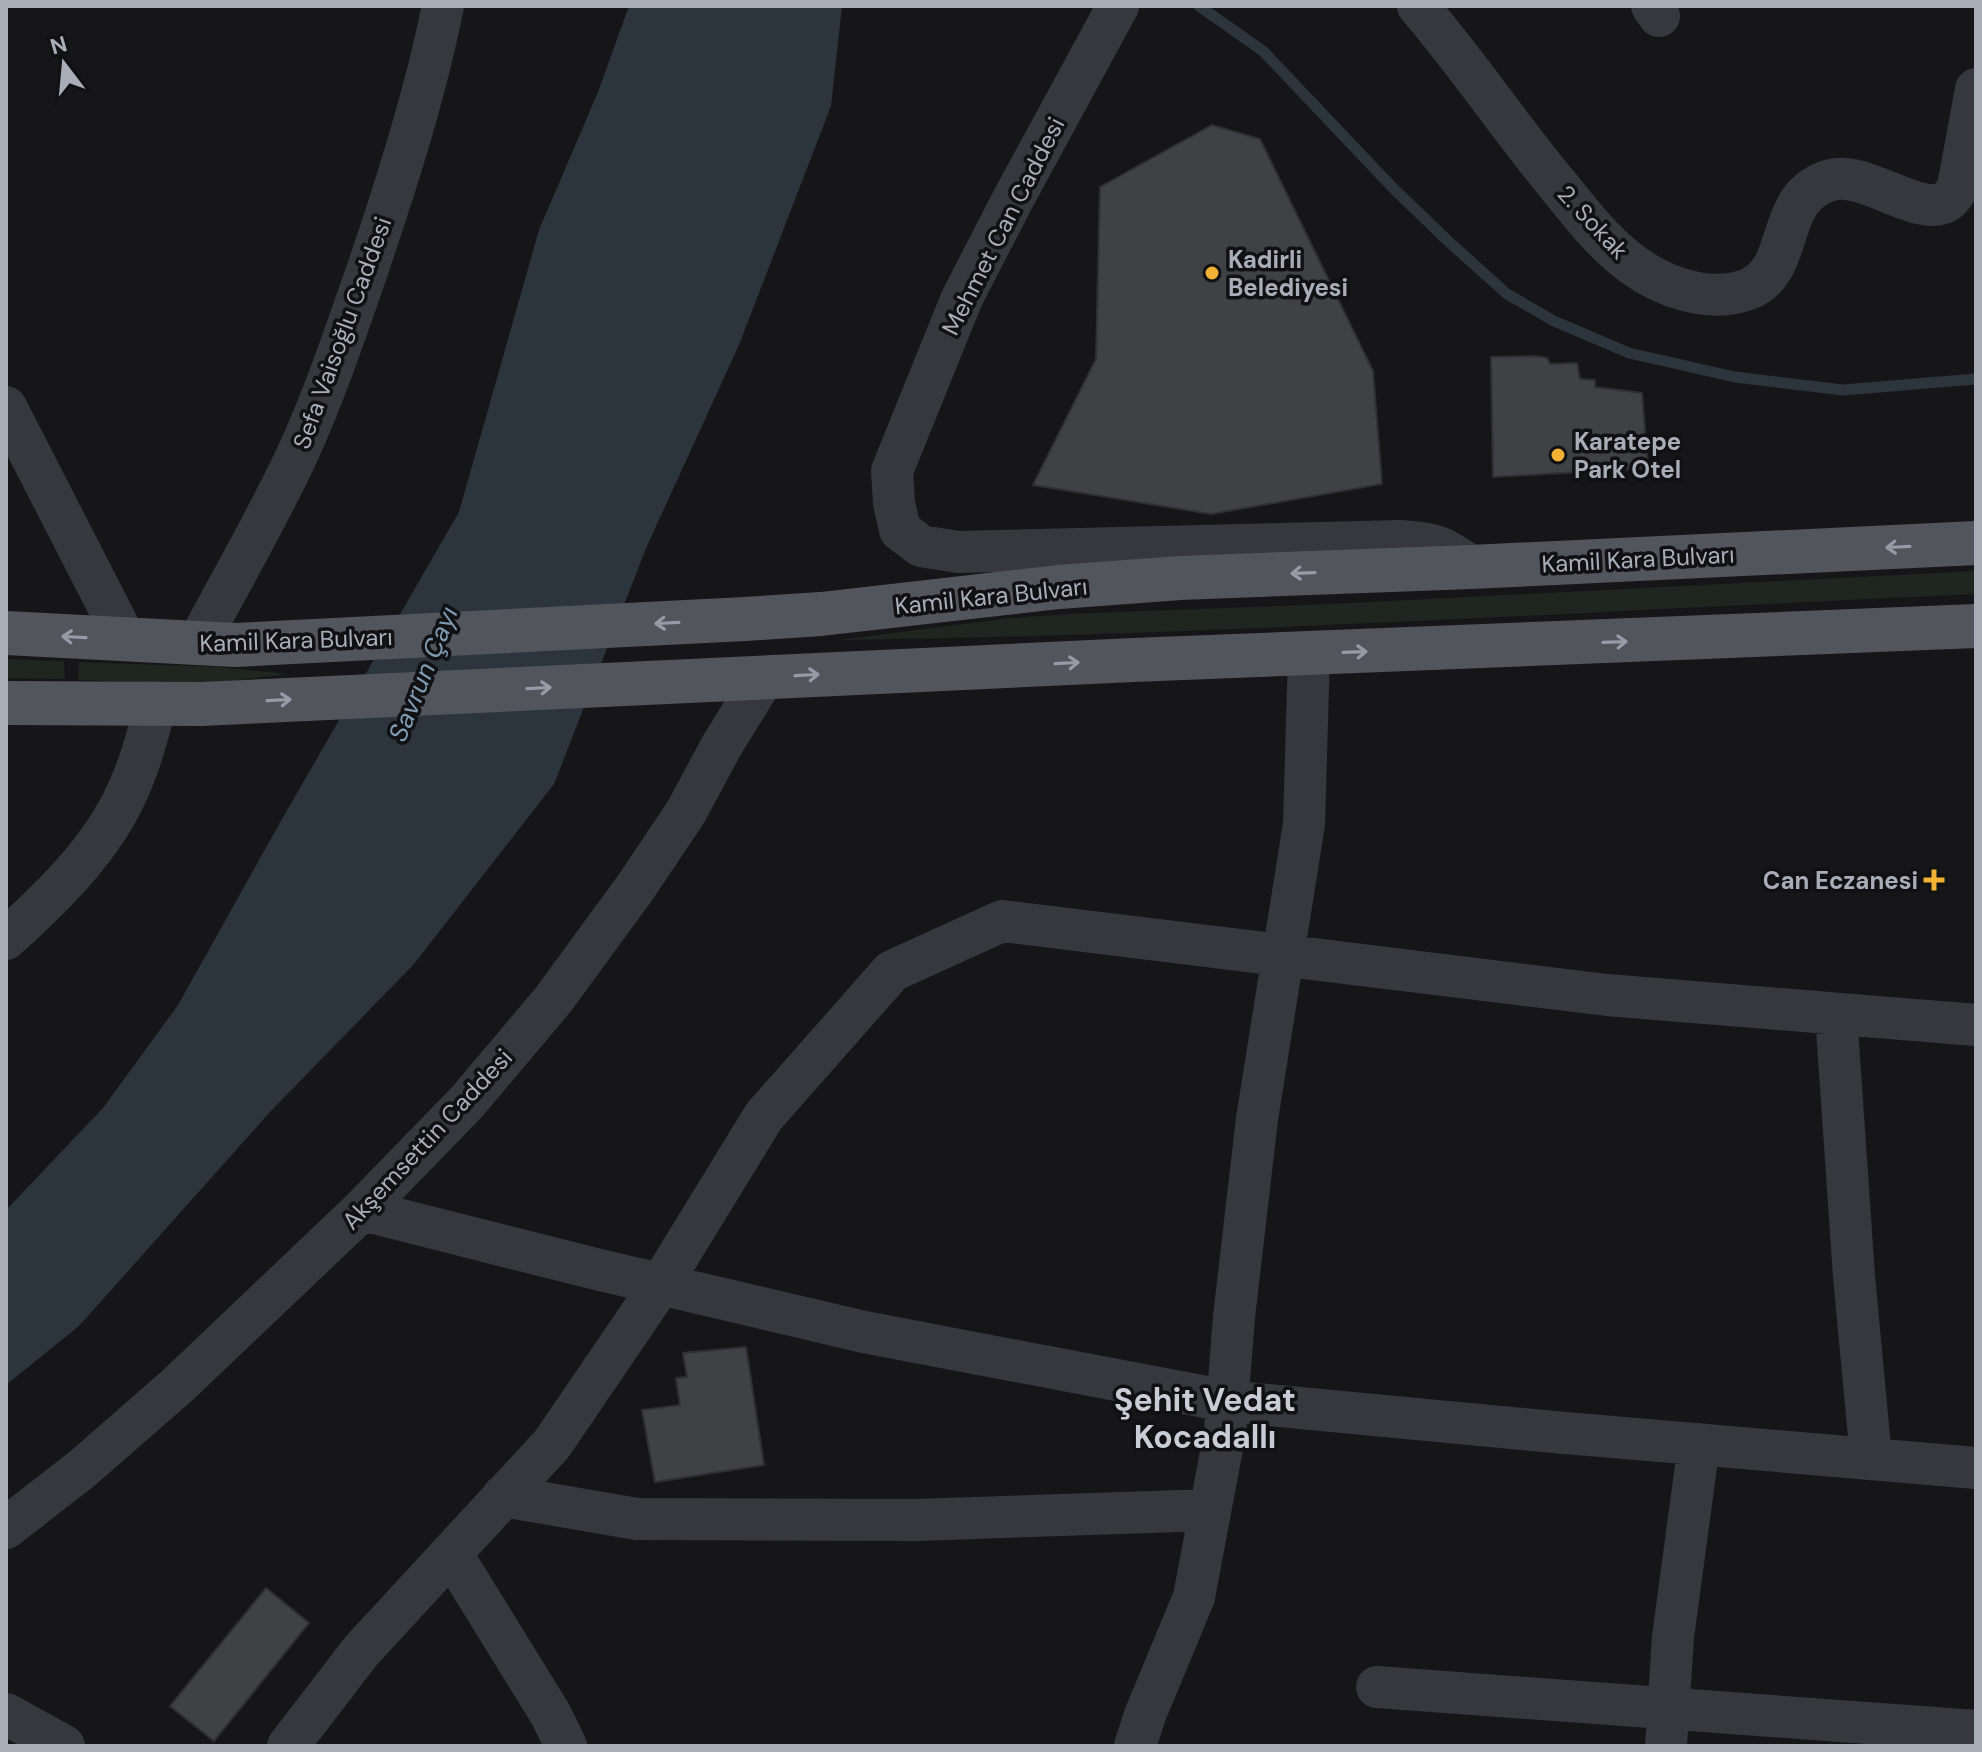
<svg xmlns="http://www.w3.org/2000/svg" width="1982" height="1752" font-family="'DM Sans',sans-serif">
<rect width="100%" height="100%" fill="#161618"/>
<path fill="#1e261f" d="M1976,571V594C1597,611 1218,635 839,640L1010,618L1068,614L1332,604Z
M6,659L64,661L65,679L6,678Z
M79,662L219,667L288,674L207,684L78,680Z"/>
<path fill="#2c353c" d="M629,6H842L831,106L739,345L647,546L554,784L414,964L270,1112L79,1326L6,1385V1210L103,1108L178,1005L282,819L459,512L539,230L598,92Z"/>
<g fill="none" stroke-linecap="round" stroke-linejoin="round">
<path stroke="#2c353c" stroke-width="11" d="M1199,6L1263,51L1393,188L1448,241L1507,294L1554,321L1629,353L1735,377L1843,390L1976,379"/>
</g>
<path fill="#404145" stroke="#303034" stroke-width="2" d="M1212,125L1260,139L1373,371L1382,484L1211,514L1033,485L1096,359L1100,187Z
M1533,356L1547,358L1550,364L1577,363L1580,379L1595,380V387L1642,393L1648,468L1493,477L1491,357Z
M746,1347L764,1465L655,1482L642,1410L680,1405L676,1378L687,1377L683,1353Z
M266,1588L309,1623L214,1741L170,1706Z"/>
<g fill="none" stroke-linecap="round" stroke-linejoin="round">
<path stroke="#37383d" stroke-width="42" d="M1118,6L1012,201L962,298L892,471L894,503L900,530L921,546L958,552L1399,541C1434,543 1443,546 1471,567
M1418,6C1467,63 1509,126 1557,184C1580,212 1602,242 1632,264C1663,287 1708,303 1746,290C1798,272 1771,197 1831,180C1865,170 1920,219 1947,201C1952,198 1955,192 1958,187L1976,89
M1652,6L1659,16
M6,407L125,639
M198,643C231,581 267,519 297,455C325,394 346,331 368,268C397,182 425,95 443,6
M6,939C49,900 95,856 122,803C138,772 147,738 156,704
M1836,1014L1854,1276L1871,1458
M362,1210L600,1270L864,1332L1227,1401L1554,1432L1976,1468
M503,1496L637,1519L916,1520L1210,1510
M6,1528L83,1468L178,1385L362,1210L467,1102L553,1000L635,888L686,812L722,745L764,677
M451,1553L551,1715L566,1746
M1377,1687L1976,1731
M6,1714L64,1746
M288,1746L361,1651L552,1444L661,1284L764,1116L892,971L1002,921L1607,995L1976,1025
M1135,1746L1145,1715L1194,1597L1225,1432L1234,1317L1257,1119L1304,824L1309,654
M1666,1746L1673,1637L1699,1444"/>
<path stroke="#53555c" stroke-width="44" d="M6,633L235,645L745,619L821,614L1059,587L1180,578L1471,567L1976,543
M6,703L201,704L1133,660L1976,626"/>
</g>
<defs><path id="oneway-shaft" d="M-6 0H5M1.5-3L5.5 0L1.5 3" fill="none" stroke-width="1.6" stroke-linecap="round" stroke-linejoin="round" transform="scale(2)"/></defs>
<g stroke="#979ba6">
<use href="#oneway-shaft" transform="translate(1898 547) rotate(177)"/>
<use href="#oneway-shaft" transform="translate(1303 573) rotate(178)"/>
<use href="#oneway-shaft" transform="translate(667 623) rotate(177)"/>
<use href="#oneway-shaft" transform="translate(74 637) rotate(-177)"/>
<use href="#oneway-shaft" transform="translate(1615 642) rotate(-2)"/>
<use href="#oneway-shaft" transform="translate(1355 652) rotate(-2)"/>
<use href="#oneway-shaft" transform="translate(1067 663) rotate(-3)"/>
<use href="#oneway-shaft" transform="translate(807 675) rotate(-3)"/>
<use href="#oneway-shaft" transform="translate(539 688) rotate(-3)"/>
<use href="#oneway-shaft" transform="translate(279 700) rotate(-3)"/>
</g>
<g fill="#f2b134" stroke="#111113" stroke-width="3">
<circle cx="1212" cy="273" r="8"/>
<circle cx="1558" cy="455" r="8"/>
<path d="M1930 868h8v8h8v8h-8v8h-8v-8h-8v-8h8z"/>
</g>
<g text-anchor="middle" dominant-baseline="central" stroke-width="7" stroke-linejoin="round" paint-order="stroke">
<g font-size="24" fill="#a8adb8" stroke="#111113">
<text transform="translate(1593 222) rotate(47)">2. Sokak</text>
<text transform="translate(1003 226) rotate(-63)">Mehmet Can Caddesi</text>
<text transform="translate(342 333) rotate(-70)">Sefa Vaisoğlu Caddesi</text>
<text transform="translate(1638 559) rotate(-3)">Kamil Kara Bulvarı</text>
<text transform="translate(991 596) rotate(-6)">Kamil Kara Bulvarı</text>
<text transform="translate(296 640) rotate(-2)">Kamil Kara Bulvarı</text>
<text transform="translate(427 1139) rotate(-47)">Akşemsettin Caddesi</text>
</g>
<g font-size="24" font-weight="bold" fill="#a8adb8" stroke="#111113" text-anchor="start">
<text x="1228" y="259">Kadirli<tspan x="1228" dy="28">Belediyesi</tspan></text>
<text x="1574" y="441">Karatepe<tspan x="1574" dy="28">Park Otel</tspan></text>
<text x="1918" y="880" text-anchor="end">Can Eczanesi</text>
</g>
<g font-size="26" font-style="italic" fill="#7f9bb3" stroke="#111113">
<text transform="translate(423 674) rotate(-68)">Savrun Çayı</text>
</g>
<g font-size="32" font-weight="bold" fill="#c9ccd4" stroke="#111113">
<text x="1205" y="1400">Şehit Vedat<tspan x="1205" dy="37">Kocadallı</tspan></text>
</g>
</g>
<rect width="1982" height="1752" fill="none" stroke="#a8adb8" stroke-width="16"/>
<g transform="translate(64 64) rotate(344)" stroke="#111113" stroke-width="6" paint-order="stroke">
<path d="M0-6L14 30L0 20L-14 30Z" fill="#a8adb8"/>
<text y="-12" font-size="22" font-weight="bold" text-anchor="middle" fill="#a8adb8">N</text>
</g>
</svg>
